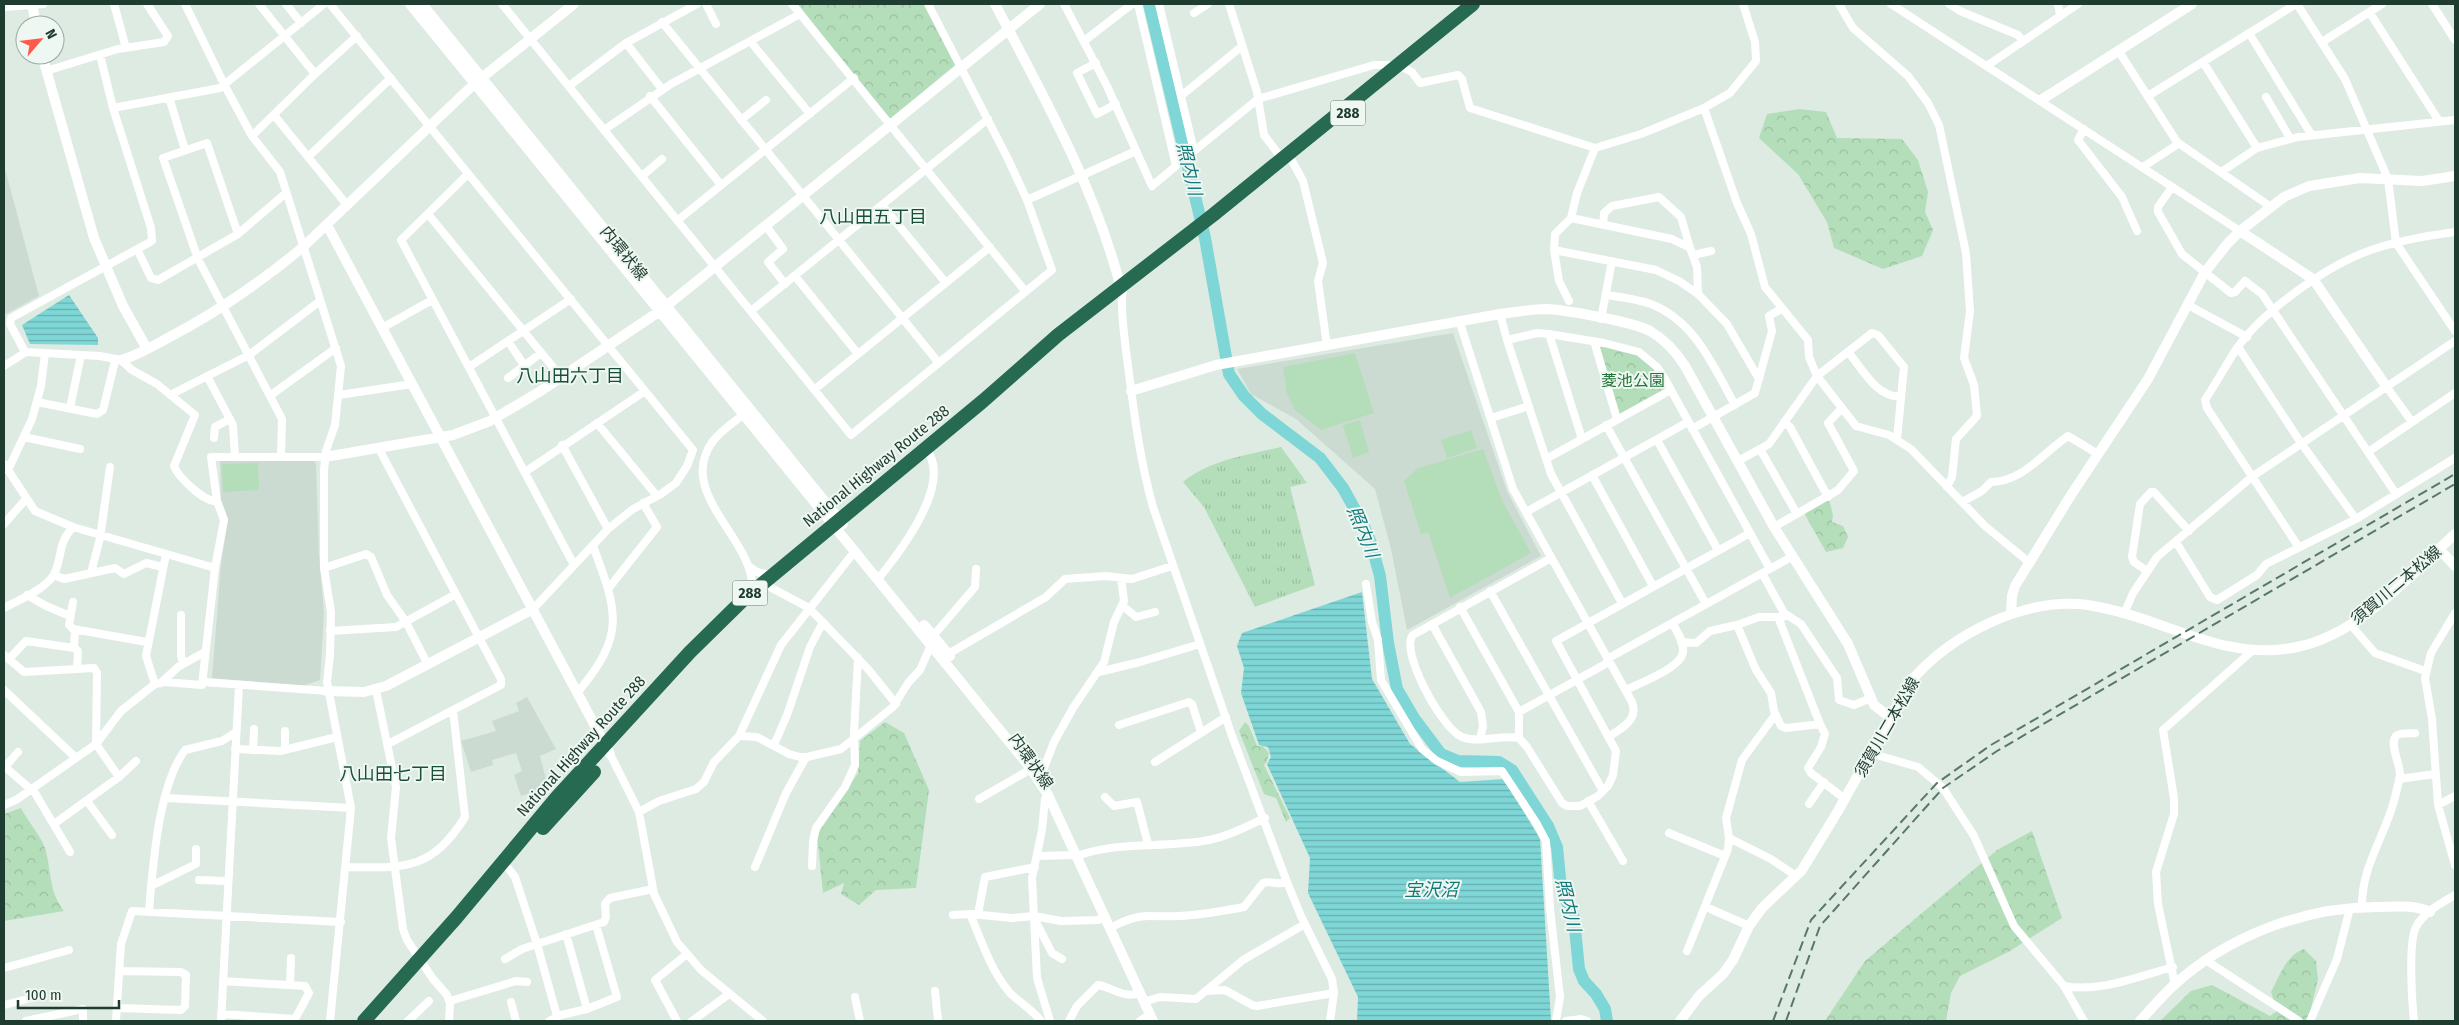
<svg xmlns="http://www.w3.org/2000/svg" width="2459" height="1025" font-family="'Fira Sans Condensed','Noto Sans JP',sans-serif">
<defs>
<pattern id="grass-tufts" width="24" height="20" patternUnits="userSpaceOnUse" patternTransform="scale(1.25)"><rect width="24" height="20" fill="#b4deb9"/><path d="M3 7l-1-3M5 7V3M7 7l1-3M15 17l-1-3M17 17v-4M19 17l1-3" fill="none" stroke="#9abf9f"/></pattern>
<pattern id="forest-crowns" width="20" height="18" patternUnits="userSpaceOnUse" patternTransform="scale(1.25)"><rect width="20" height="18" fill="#b4deb9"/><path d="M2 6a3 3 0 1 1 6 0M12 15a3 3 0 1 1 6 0" fill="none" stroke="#9abf9f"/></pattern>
<pattern id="water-rules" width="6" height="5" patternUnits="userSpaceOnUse" patternTransform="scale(1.25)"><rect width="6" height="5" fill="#7fd6d6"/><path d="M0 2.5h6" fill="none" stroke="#67afae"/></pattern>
</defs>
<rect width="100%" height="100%" fill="#ddebe3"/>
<path fill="#ccdbd1" d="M4,165L39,296L4,315Z
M1453,333L1507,491L1541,556L1407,630L1391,549L1375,489L1296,419L1251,394L1237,369Z
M220,461H314L316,464L319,555L324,612L320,680L303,686L212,678L221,565L228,518L221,500Z
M527,697L556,749L540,756L548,787L521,796L514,775L522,771L516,753L492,760L493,765L471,772L461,741L496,731L492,721L519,711L516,703Z"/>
<path fill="url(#grass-tufts)" d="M1281,447L1307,483L1290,487L1315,585L1255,607L1204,507L1183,482C1210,460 1247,455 1281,447Z"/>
<path fill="url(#forest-crowns)" d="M798,4H924L956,64L889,120Z
M1800,109L1826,112L1837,138L1902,139L1918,160L1928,192L1925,212L1933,230L1922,256L1883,269L1834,248L1827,222L1798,174L1759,138L1767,114Z
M1597,344C1637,354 1647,351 1668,389L1619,416Z
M1829,499L1833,515L1832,522L1843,526L1848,537L1843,548L1826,552L1804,513Z
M885,722L904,733L929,790L916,888L876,890L859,905L841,894L844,883L823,893L817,835L858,773L860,741Z
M1245,722L1249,726L1257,746H1263L1269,753L1267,761L1264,765L1290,818L1286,822L1276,798L1264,794L1239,731Z
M21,808C27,820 42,838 45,848C52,872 48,890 64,911L4,921V814Z
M2032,831L2062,918L2010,951L1960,976L1951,993L1946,1021H1825L1865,961L1997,850Z
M2304,949L2316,961L2318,979L2308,1021H2160L2191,991L2212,985L2270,1016L2277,1011L2271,992C2279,977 2286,955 2304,949Z"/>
<path fill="#b4deb9" d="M1355,353L1374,413L1321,430L1295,410L1287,394L1283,367Z
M1360,420L1369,452L1353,458L1343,425Z
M1471,430L1477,448L1447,458L1441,440Z
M1483,449L1502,500L1531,553L1450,598L1428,532L1421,534L1404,481L1418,468Z
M258,463L259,490L223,492L222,464Z"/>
<path fill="url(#water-rules)" d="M69,295L98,338V345L30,344L22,325Z
M1362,592L1372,679L1410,744L1460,782L1504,779L1540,839L1551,1020L1549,1021H1357L1358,997L1308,893L1310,858L1267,764L1271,757L1268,747L1259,745L1241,693L1244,668L1237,646L1242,633Z"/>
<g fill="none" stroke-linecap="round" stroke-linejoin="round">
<path stroke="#7fd6d6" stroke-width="12" d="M1149,4L1205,238L1229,374L1244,396L1262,414L1320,458L1343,488L1363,524L1371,543L1380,576L1388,643L1397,689L1414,718L1441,754L1458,761L1499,762L1512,770L1548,826L1557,847L1561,888L1574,918L1579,969L1584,981L1596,994L1605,1009L1607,1021"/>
<path stroke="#fff" stroke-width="8" d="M114,4L126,48
M185,4L225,86L252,136L280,172L341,366L335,425L326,451L324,470V568L331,612L330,655L327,682L351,808L330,1021
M259,4L315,74
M286,4L301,23
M330,4L693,450L687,466L676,483L661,494L633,509L608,529L533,609
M502,4L851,435L1052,270L1027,200L1007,157L928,4
M706,4L716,24
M792,4L1025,291
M1064,4L1107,86L1152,186L1176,166L1138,4
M1159,4L1194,151L1258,99L1374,65H1395
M1229,4L1257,92L1264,135L1282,159
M1839,4L1853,28L1908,76L1928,103L1939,125L1966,253L1970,311L1964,358L1974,385L1977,416L1956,439L1952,477L1947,487
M1891,4L2240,231
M1949,4L1960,11L2018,35L2023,41
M2058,4L2060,15
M2297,4L2345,79L2388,179L2396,243L2455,331
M2432,4L2455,40
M4,7L43,4
M1194,13L1208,4
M2370,13L2439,121
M662,22L938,362
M2249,33L2311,134
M750,41L810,114
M1084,41L1132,4
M2322,42L2382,4
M626,43L662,89
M2118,50L2177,142L2271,207
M2203,62L2257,148
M1096,63L1077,73L1097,114L1116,104
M1988,65L2078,4
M1404,68L1412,72L1420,83L1458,75L1462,79L1470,108L1595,148L1641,134L1704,108L1730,93L1756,61L1755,42L1743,4
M46,71L118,49L164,42L168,36L147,4
M569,86L626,43L697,4
M650,96L721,185
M1181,96L1241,47
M2148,96L2296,4
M169,97L185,150
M2266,97L2290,138
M113,108L220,88L324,4
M1704,108L1737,203L1751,234L1765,287L1808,340L1809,357L1817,376L1856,426L1889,435L1911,449L1985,526L2030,563
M274,115L347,205
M741,120L766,100
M2084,129L2078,140L2122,197L2137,231
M604,130L671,84L800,14
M252,136L315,74L357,36
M1595,148L1577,193L1571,218L1555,234L1554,250L1656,270L1679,281L1698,294L1727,324L1759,379
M308,157L391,78
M1291,159L1303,181L1323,263L1318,281L1327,346
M2143,167L2178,144
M2221,172L2257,148L2298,137L2455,120
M468,174L401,240L574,565
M642,176L662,159
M2172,187L2158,207V212L2182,254L2231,293L2235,292L2245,281L2262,294L2396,494
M1027,200L1136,151
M882,205L946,283
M428,214L561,377
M1571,218L1672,239L1690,248L1697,267L1698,294
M678,220L854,78
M1603,225L1604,213L1612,206L1659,197L1681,217L1690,248
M766,226L783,249L768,262L785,284
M238,234L207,143L163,158L198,259L282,419L281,457
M1554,250L1559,281L1569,301
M138,251L151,278L158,280L238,234L286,193
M1693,255L1711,251
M795,276L858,354
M1122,293C1121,318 1125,342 1128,366C1134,413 1140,461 1153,507L1232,736L1287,882L1301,916L1332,979L1334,993L1330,1021
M1606,295C1621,297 1637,299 1651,304C1696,322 1713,366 1735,405
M2188,305L2247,337
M751,311L988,119
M1500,314L1507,340
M1601,319L1612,261
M1460,323L1513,489L1632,702C1639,720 1621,729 1608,737
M382,328L432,300
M1549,334L1582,439
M508,341L524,365
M1594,341L1617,419
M2238,347L2301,443L2356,519
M25,352L10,324L11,318L152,241L151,228L113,108L100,55
M1849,353C1862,369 1878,399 1901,396
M4,366L26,352L100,356L121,360L132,370L157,384L195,415L174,466C178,477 205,503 217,501
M469,367L571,299
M207,376L233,425L235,456
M508,378L541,353
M2386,386L2412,422
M815,389L990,247
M170,395L249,355L320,301
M271,395L336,348
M339,395L412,384
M37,402L97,414L103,410L115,361
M70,408L81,355
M748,411C736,421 722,429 713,441C674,494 757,540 752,591
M1491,418L1529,406
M1784,422L1790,427L1828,497
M597,423L657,496
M1606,425L1706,604
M1692,429L1755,393L1772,331L1769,316L1781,309
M24,437L80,449
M214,438L215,427L230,419
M1657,440L1718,550
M562,445L608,529
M379,449L501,679V685L453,710
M1760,449L1797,514
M2368,452L2455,393
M1546,459L1671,390
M1738,461L1769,444L1817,376L1872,333L1878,335L1904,367L1897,439
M4,464L35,511L73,527
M8,470L32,419L41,386L45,353
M525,472L645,391
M1592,475L1653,586
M1962,502L1982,491L1991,482C2022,482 2043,453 2068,436L2098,454
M1526,512L1688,422
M4,524L26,499
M1774,527L1838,490L1854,471L1828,423L1841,409
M2176,542L2210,597L2217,600L2257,575L2266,564L2356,519L2455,458
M2298,546L2207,408L2205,400C2216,383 2226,365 2237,348C2264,310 2330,263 2374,249C2400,240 2428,236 2455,232
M1551,558L1413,635C1399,650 1442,729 1462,737C1480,744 1501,734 1519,738L1527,747L1562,803L1567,806H1580L1598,796L1608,786L1613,775L1616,751L1556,641L1750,533
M750,567L757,572L771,575
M324,568L366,554L371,557L387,595L406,622L428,665
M2147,571L2134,562L2132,557L2140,504L2151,492H2154L2189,531
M91,573L100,538L110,467
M1762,573L1784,613L1801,624L1837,678L1839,700L1854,705L1871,698
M54,575L64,579L115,568L124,574L146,563L163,567
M878,579C900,552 955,481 925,448
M1366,584L1372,622L1378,640L1381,680L1422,749L1437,761L1461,772L1502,771L1537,824L1546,841L1550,909L1560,997L1556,1021
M768,586L809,608L868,669L896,704
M608,589L657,527L643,503
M1490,591L1603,791
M27,595L46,606L70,616
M73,602L69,625L73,629L147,642
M1622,603L1551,474L1507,340L1537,333L1549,334L1604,343L1639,352L1657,367L1666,381L1770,569
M1123,606L1136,617L1155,612
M1460,607L1519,712
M4,608C20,599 50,588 56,570C62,553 59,542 73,527L215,568
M2455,613L2431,653L2425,678L2432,719L2438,805L2455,865
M2124,614L2133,593L2157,557L2253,476L2455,341
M181,615V656L183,663
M1778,617L1820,724
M1432,624L1481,712L1483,726L1480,739
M2350,624L2375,653L2425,671
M1737,625L1756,670L1771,693L1774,711L1781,726L1786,728L1820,724L1825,734L1821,747L1808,768L1811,773L1845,799
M75,630L74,648L78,651L77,669
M330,631L396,627L456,594
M933,636L975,587L976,569
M1681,642L1696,643L1710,631L1737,625L1759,617H1783
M948,654L1046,597L1065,579L1106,576L1132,579L1172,566
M4,655L24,672L94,668L97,673L96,744L119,777L54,824
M9,659L26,641L74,648
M1607,659L1793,556
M1099,672L1140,662L1200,644
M203,682L327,691
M161,683L178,667L205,652
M155,684L146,656L166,554
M4,690L75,757
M376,690L396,787L391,838L403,929L407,940L433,979L447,995L450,1004L449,1021
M1626,690C1640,683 1681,668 1683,652C1684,642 1677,631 1672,623
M577,693C626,635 618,613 593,546
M1119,725L1189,702L1192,704L1201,732
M739,736L757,737L789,754L800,757H807L841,749L893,707L908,683L920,670L931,645
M1519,738V712L1609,662
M774,745L787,715L810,647L823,622
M235,749L280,751L337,737
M253,750L254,729
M285,750V731
M1870,753L1918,767L1943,788L1974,836L2014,926L2064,986L2084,1021
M610,754L639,812L654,894L677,942L701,970L763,1021
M1155,762L1226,717
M4,766L35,793L70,852
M5,767L18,752
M119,777L136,761
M1036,777L1044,768L1054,742L1073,708L1104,662L1114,622L1124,601L1121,578
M2399,779L2435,774
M1048,795L1045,799L1042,830L1032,878L1037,978L1050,1021
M1105,797L1114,806L1137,802L1148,844
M166,798L351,808
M979,799L1031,769
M87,801L112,835
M1588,801L1623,861
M1809,804L1824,782
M4,805L16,800L96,744L121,711L155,684L165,682L202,685L215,568L224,520L217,501L211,457H325
M2438,805L2455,796
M639,812L659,801L696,789L704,782L714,762L739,736L781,645L855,551
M1669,833L1725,856
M1729,838L1771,859L1796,876
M1037,856L1076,855
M1077,856C1118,841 1160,848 1203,841C1225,838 1245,827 1265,818
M812,866L813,841L816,828L845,787L855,765L854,733L858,658
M347,867C404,868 431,871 465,817L453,710L388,744
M755,867L786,793L806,757
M508,868L515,877L537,944L557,1016L587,1009L617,997L596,925
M199,880L227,881
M151,886L196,864V849
M1706,907L1749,926
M2362,907C2361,865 2388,832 2396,793C2397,787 2400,780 2400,774C2400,764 2389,744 2396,736C2400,732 2410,734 2415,733
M149,911C153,865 158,787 185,750L222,741L236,732
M970,914C982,942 990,969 1010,993C1020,1003 1033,1010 1041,1021
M978,914L985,877L1035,867
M953,915L971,914L1012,918L1034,916L1061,921L1097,920L1105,918
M1034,918L1052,953L1062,959
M1116,925C1145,911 1150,918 1179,916C1201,915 1223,911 1244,907L1263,883C1272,880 1277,886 1287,882
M566,934L587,1009
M1687,951L1728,849L1729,838L1726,818L1742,760L1775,715
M505,959L522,949L604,922L606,917L605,904L610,898L653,889
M2207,961L2299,1021
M4,968L69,950
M223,981L305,986L309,993L294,1021
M290,985L291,958
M2175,985L2158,904L2156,872L2174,814V798L2163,730L2252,651
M2064,986C2099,993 2139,976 2173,967
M935,991L938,1021
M1206,991L1225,990L1252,1005L1257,1006L1334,993
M855,997L860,1021
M1150,1000L1160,997L1196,999L1243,960L1305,924
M450,1001L516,981L527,982
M511,1002L516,1021
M4,1005L39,996
M117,1008L181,1010L185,1006L186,975L181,972L119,971
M221,1014L295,1019
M26,1021L83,1009V1021
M116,1021L121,944L132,911L341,922
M221,1021L239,686
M408,1021L429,1001
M549,1021L559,1016
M677,1021L655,980L687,954
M692,1021L729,994
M1069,1021L1077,1006L1098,985C1112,987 1123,999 1140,993
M1140,1021L1150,1014
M1566,1021L1581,1019L1587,1021
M2310,1021L2337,959L2350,908
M2414,1021C2412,1002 2408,943 2416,927C2424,912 2441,903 2455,895"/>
<path stroke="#fff" stroke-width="10" d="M32,4L36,25
M410,4L1029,766L1048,795L1153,1021
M422,4L843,524
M995,4C1044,97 1096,189 1122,292
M42,55L94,238L123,306L147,349
M2041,100L2192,4
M327,225L610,754
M2240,231L2313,279L2386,386
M121,360C136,356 151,347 166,339C216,313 260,283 303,247L474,84L574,4
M1131,391L1216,365L1500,314C1515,312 1531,309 1546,309C1567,310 1633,322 1650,331C1666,340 1676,352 1685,366L1774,527L1848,644L1874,705L1891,718
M325,457L453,435L490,421L539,392L660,311L1040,4
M2439,549L2455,566
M2011,614L2012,596L2015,586L2071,495L2148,379L2205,272L2228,243L2240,231L2284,197L2309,186L2360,178L2422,181L2455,176
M924,625L950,656
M327,691L364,692L386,686L533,609
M1680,1021L1699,996L1723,974L1733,960L1749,926L1762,908L1802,870L1838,811L1910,682C1951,634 2024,597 2088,605C2106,608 2125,613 2143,619C2194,636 2241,659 2297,647C2360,634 2409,576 2455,534
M2140,1021C2151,1009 2162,996 2174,985C2228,936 2304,907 2377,907C2394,907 2414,904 2430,912"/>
<path stroke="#276a52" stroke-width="14" d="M543,828L594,772
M364,1021L456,918L557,797L690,652L744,599L983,401L1058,335L1213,215L1473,4"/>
<path stroke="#57786a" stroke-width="2" stroke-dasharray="10 5" stroke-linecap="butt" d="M1773,1021L1811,920L1937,783L1991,745L2455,474
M1786,1021L1820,926L1943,788L1997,751L2455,484"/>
</g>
<g text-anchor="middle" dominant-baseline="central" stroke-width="4" stroke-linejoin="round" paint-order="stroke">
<g fill="#eef7f1" stroke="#5c7469" stroke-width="1">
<rect x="1330.5" y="100.5" width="35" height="25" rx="4"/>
<rect x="732.5" y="580.5" width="35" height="25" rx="4"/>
</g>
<g font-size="15" font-weight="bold" fill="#1e3c2f">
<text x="1348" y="113">288</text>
<text x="750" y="593">288</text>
</g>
<g font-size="16" fill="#1e3c2f" stroke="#eef7f1">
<text transform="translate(624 253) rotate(51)">内環状線</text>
<text transform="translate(876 466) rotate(-39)">National Highway Route 288</text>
<text transform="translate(2396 585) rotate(-40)">須賀川二本松線</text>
<text transform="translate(1887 727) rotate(-60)">須賀川二本松線</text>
<text transform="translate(581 746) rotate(-48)">National Highway Route 288</text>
<text transform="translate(1031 761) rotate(55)">内環状線</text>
</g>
<g font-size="16" fill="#257638" stroke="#eef7f1">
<text x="1633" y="380">菱池公園</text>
</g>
<g font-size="18" font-style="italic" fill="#137a7c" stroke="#eef7f1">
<text transform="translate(1189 169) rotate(76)">照内川</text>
<text transform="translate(1363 532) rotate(68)">照内川</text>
<text x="1431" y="890">宝沢沼</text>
<text transform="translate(1568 905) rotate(76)">照内川</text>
</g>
<g font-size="18" fill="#184f39" stroke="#eef7f1">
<text x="873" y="217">八山田五丁目</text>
<text x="570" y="376">八山田六丁目</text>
<text x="393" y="774">八山田七丁目</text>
</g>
</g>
<rect width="2459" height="1025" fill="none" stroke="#1e3c2f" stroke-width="10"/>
<g transform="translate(40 40) rotate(62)"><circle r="24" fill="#eef7f1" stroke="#9baca3"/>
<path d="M0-4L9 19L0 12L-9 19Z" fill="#ff5948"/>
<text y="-8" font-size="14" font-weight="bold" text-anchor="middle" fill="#1e3c2f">N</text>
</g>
<path d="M18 1000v8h101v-8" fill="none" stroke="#1e3c2f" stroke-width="2.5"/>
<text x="25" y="1000" font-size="15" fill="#1e3c2f" stroke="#eef7f1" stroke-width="4" paint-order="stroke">100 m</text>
</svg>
